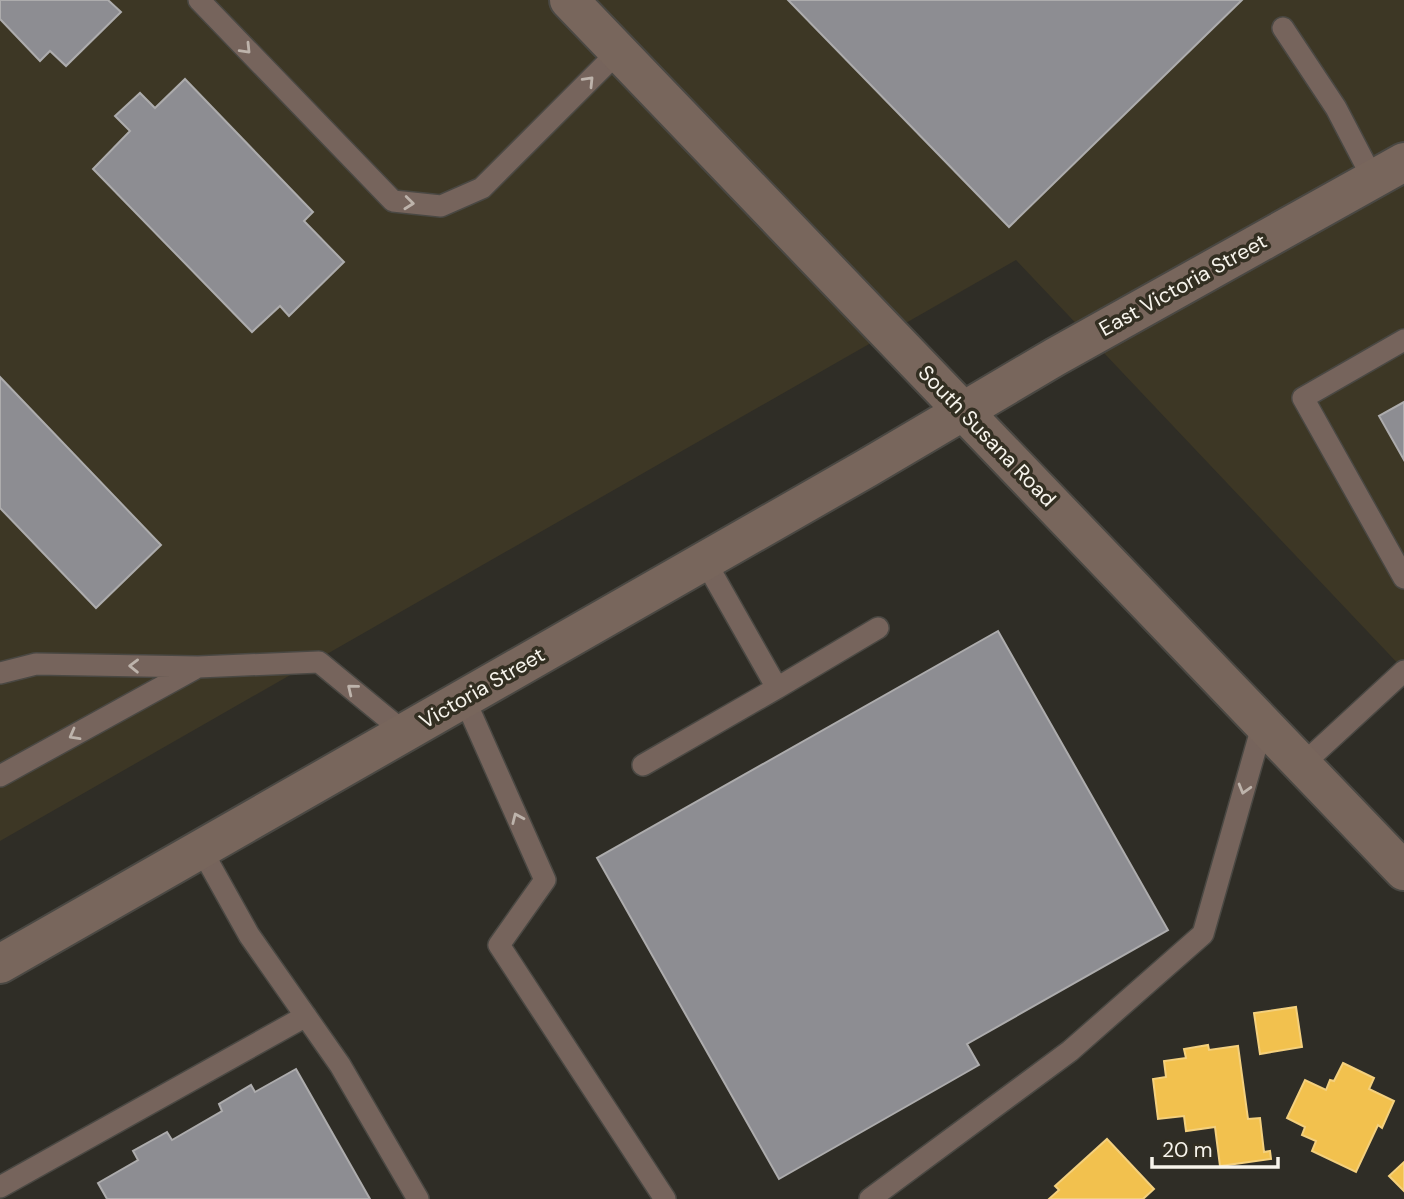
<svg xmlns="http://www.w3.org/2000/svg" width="1404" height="1199" font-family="'DM Sans',sans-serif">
<rect width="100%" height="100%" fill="#2f2d26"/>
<path fill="#3d3725" d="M0,0H1404V670L1016,260L0,841Z"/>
<path fill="#f2c14e" stroke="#f4d07d" stroke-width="2" d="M1296,1007L1302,1047L1260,1054L1254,1013Z
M1208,1045L1209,1050L1238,1046L1248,1119L1260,1118L1264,1152L1270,1151L1271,1159L1220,1166L1215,1127L1186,1131L1184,1116L1158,1119L1153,1079L1166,1077L1164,1061L1186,1058L1184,1049Z
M1343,1063L1374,1078L1369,1089L1394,1101L1382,1128L1378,1125L1356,1172L1312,1151L1316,1141L1302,1135L1305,1127L1287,1118L1305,1080L1326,1090L1330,1080L1334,1081Z
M1107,1139L1154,1189L1143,1199H1049L1059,1190L1055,1186Z
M1404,1162V1191L1389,1176Z"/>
<path fill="#8d8d92" stroke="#adacad" stroke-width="2" d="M0,0H108L121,12L66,66L50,51L40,61L0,19Z
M788,0H1242L1009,227Z
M185,79L313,212L304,221L344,262L289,316L280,306L252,332L93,169L130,131L115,116L140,93L155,108Z
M0,377L161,545L96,608L0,508Z
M1404,402V460L1379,416Z
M998,631L1168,930L967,1044L979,1065L779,1179L597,858Z
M296,1069L370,1199H107L98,1183L138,1160L133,1151L167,1132L172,1140L222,1111L219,1104L251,1085L255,1092Z"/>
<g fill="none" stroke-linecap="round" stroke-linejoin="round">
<g stroke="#4a4843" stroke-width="24">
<path id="lane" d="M199,0L393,201L441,206L482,188L619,51
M1283,28L1336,108L1373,179
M1404,340L1303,398L1404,578
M0,673L36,664L198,667L319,662L404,732
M777,688L878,628
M464,698L545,880L499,945L665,1199
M643,765L777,688L705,561
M1302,765L1404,671
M0,776L196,668
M201,849L249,935L340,1065L418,1199
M0,1187L306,1016
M870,1199L1070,1051L1203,934L1263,723"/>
</g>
<g stroke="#4a4843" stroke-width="42">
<path id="secondary" d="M569,0L1404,871
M0,964L867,468L1055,357L1404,162"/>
</g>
<use href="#lane" stroke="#76645c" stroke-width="21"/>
<use href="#secondary" stroke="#78665c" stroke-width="38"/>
</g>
<defs><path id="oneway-chevron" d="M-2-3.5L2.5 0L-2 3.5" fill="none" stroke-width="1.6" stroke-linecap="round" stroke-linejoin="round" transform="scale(1.75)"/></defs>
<g stroke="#bdb3ab">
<use href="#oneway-chevron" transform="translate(246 49) rotate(46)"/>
<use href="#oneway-chevron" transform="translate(589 81) rotate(-46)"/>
<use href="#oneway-chevron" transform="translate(409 203) rotate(6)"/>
<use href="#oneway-chevron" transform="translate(134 666) rotate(-179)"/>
<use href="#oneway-chevron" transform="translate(352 689) rotate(-141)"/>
<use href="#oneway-chevron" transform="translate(74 735) rotate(151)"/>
<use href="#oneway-chevron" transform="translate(1244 789) rotate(106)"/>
<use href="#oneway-chevron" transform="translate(517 818) rotate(-114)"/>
</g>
<g text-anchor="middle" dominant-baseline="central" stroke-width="7" stroke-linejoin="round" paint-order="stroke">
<g font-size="21" fill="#f7f4ec" stroke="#332f22">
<text transform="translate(1183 285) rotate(-29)">East Victoria Street</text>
<text transform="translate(987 436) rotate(46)">South Susana Road</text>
<text transform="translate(482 688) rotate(-30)">Victoria Street</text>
</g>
</g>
<path d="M1152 1157v10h126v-10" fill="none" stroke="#f7f4ec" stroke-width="3.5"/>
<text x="1162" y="1157" font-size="21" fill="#f7f4ec" stroke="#332f22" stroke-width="5" paint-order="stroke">20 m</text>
</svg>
